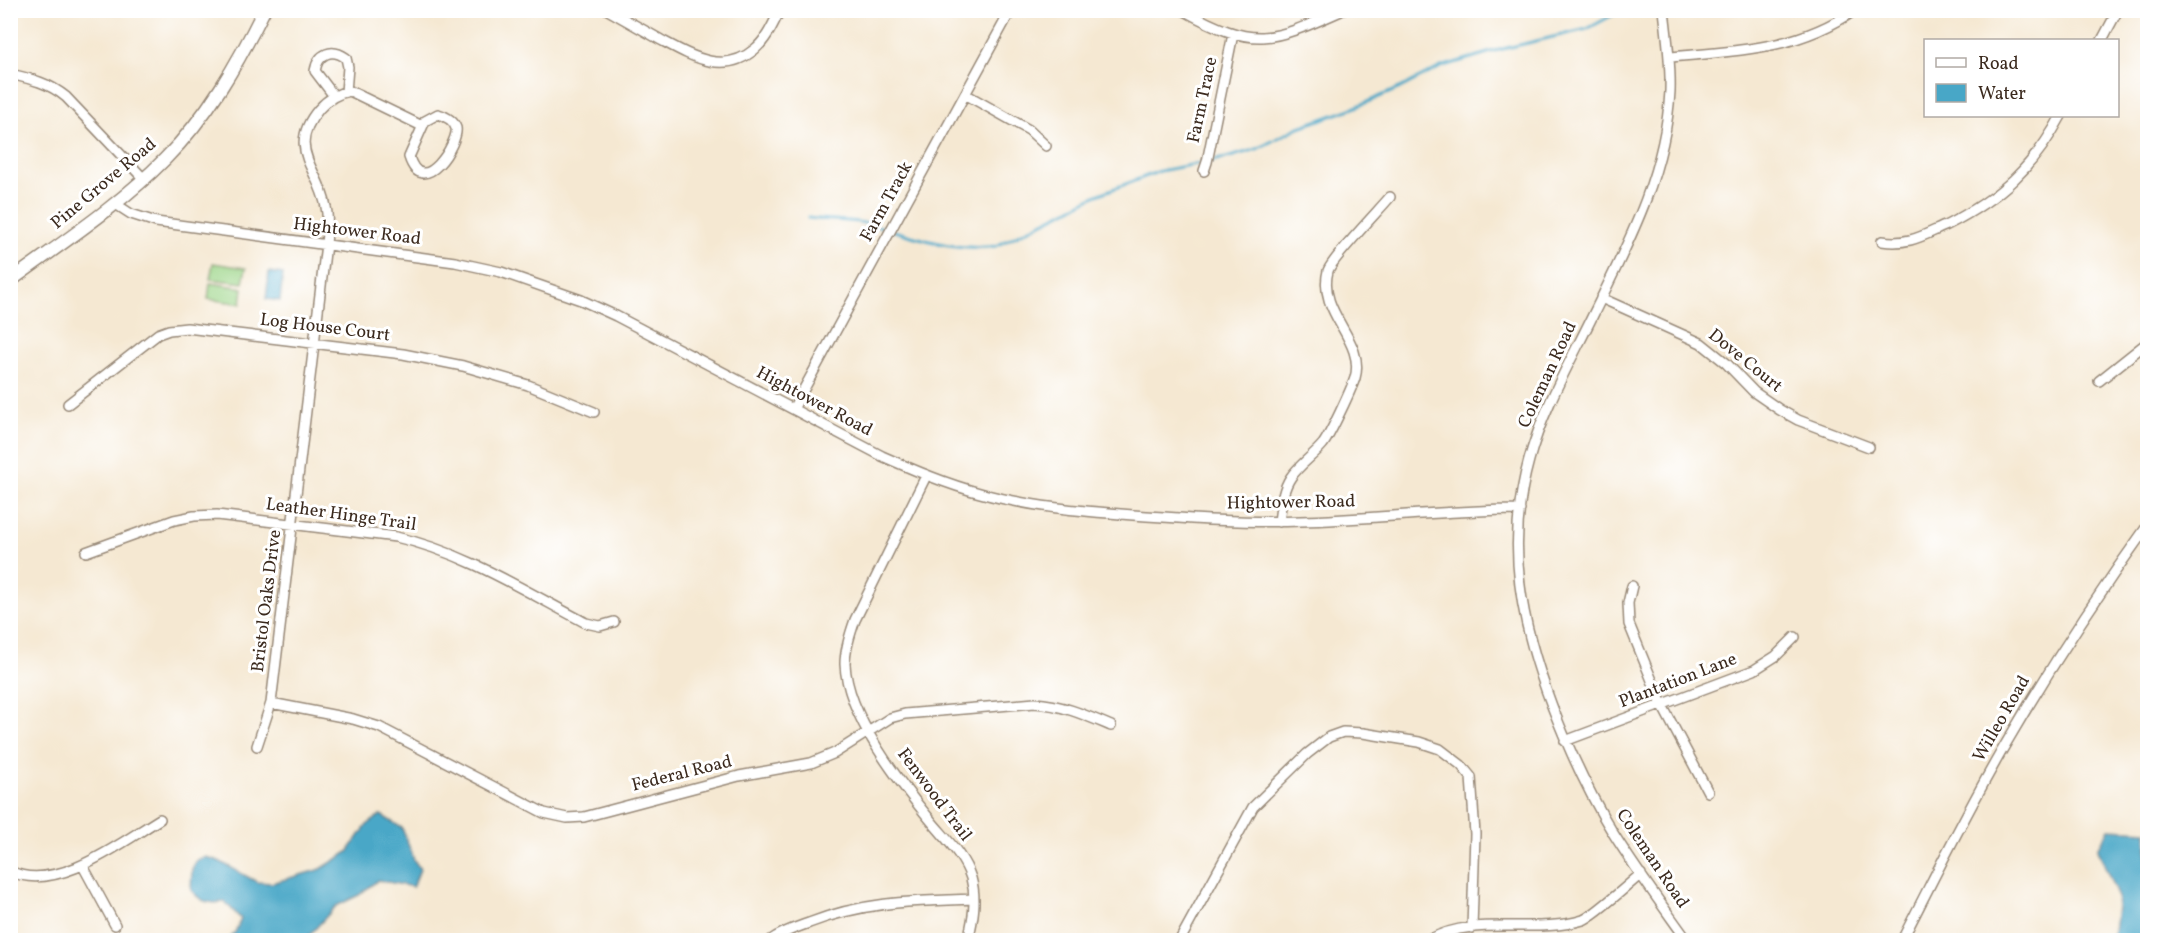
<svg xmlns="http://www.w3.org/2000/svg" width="2158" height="951" font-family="Vollkorn,serif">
<rect width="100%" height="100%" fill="#fff"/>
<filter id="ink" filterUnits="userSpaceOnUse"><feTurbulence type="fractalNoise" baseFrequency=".0167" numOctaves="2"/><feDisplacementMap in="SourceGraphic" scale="12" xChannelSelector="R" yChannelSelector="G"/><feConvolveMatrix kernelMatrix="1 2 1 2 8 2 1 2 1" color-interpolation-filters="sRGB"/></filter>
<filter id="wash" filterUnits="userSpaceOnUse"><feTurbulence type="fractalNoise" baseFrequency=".008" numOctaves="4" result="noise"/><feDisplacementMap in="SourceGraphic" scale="24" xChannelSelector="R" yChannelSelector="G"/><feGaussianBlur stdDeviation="1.35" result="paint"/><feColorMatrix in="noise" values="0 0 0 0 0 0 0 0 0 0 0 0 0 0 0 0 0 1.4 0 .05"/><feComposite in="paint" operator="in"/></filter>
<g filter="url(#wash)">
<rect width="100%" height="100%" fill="#f5e8d2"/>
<path fill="#9cd588" stroke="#6c8053" stroke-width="1.5" d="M213,263L246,268L243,283L210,279Z
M210,283L243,288L241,304L208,299Z"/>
<path fill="#48a7c7" stroke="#426872" stroke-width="1.5" d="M269,272L283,274L280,301L266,299Z
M381,815L402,828L414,860L420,869L413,887L378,880L359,895L336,906L305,940H228L235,932L241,919L225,902C209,904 202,903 191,890L192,869L197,860L206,857L219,861L257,882L272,883L321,869L348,852L367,825Z
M2109,829L2147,831V940H2113L2118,898L2098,849Z"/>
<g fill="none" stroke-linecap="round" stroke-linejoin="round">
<path stroke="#48a7c7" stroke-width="3" d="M808,218C828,221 849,219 869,224C910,234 952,253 996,246L1097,195L1160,171L1226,158L1257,149L1299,127L1351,109L1400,88L1441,67L1498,50L1587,29L1622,10
M1349,940L1351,938"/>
</g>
</g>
<g filter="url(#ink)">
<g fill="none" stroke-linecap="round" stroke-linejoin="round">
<g stroke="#988978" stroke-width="12">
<path id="minor" d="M608,10C626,20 643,30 661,40C691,56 724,76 755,49C767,39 773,24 780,10
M1183,10C1255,50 1271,42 1343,10
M1664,10C1667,37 1671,64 1670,91C1666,171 1629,242 1594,313C1571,361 1543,408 1529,460C1505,546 1521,624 1552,706C1569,750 1588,792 1613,833C1636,870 1662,905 1687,940
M2102,40L2118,10
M1670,57C1736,51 1798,50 1855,10
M10,74C32,79 49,83 66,97L143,178
M965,94L1029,130L1046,146
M334,96L315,71C318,53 332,48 346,58L348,67L346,92
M438,114C445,116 453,119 456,128C459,142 423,201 409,157L425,121Z
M1204,171L1207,162L1233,34
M114,203L131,214L156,222L455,262L501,272L581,300L616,316L882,456C914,470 946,484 980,493C1030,507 1081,511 1133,515C1189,519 1245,523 1301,521C1374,519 1447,510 1520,510
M1882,241C1909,245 1922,236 1947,225C2000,198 2033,168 2061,116
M1601,298L1701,343L1726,363L1754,392L1780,410L1798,420L1869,447
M2099,381L2148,342
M68,404L158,334L169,330L187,328L403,354L463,366L528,385L594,412
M793,409L1011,10
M926,476L855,620C850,634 845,649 845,664C847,716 900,783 932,822C946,839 964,856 971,878C977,899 973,920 968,940
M1279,522C1281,507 1282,490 1291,477C1299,465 1313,456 1323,444C1330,435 1351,390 1355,378C1366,340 1317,313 1328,271C1331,260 1380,209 1390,197
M86,552L174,520L194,516L217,515L396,537C464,552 525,591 586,623L600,626L614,622
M1632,586L1628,603L1629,624L1662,705L1708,792
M271,703L353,719L379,727L544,813L567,818L584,817L739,776L811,763L835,753L890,718L905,714L1035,703C1063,705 1085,715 1111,726
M1565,741L1754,670L1776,656L1795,637
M257,746L271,703L326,244C327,232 329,220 326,207C319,168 285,149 319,109C328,99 337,93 350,91L422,126
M83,866L115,925
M10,871C56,894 122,842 160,819
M771,940C782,932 795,928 809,923C865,901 915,901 974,899
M1180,940L1253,807L1307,754L1329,737L1343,732L1363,733L1419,742L1440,749L1461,765L1471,777L1475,834L1472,928
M1429,940C1475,914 1533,935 1583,920C1594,916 1630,883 1641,874
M1902,940C1937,872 1971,802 2011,735C2053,663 2099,593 2148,525"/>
</g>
<g stroke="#988978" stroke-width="15">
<path id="major" d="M10,281C63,242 120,205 165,159C207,117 238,63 264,10"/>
</g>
<use href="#minor" stroke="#fff" stroke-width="9"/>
<use href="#major" stroke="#fff" stroke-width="12"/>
</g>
</g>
<g text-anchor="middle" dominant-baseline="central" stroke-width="6" stroke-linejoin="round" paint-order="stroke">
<g font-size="18" fill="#3b2a1e" stroke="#fff">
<text transform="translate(1203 100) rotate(-78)">Farm Trace</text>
<text transform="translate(104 184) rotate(-40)">Pine Grove Road</text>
<text transform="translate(887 202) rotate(-61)">Farm Track</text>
<text transform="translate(357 232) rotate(7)">Hightower Road</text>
<text transform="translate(325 328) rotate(7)">Log House Court</text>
<text transform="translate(1745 361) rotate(39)">Dove Court</text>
<text transform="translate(1548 375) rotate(-65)">Coleman Road</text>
<text transform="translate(814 402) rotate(28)">Hightower Road</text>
<text transform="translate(1291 503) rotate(-1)">Hightower Road</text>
<text transform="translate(341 515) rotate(8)">Leather Hinge Trail</text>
<text transform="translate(267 601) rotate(-83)">Bristol Oaks Drive</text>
<text transform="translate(1678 681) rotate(-21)">Plantation Lane</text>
<text transform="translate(2002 719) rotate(-60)">Willeo Road</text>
<text transform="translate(682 774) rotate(-14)">Federal Road</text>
<text transform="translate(934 795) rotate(53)">Fenwood Trail</text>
<text transform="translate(1652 859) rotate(56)">Coleman Road</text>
</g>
</g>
<rect width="2158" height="951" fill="none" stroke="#fff" stroke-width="36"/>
<rect x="1924" y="39" width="195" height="78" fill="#ffffff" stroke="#b1aaa5" stroke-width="1.5"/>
<rect x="1936" y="58" width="30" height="9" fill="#ffffff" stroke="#b1aaa5" stroke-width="1.5"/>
<text x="1978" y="69" font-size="18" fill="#3b2a1e">Road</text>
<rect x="1936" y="84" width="30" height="18" fill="#48a7c7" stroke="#b1aaa5" stroke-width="1.5"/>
<text x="1978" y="99" font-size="18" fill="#3b2a1e">Water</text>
</svg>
